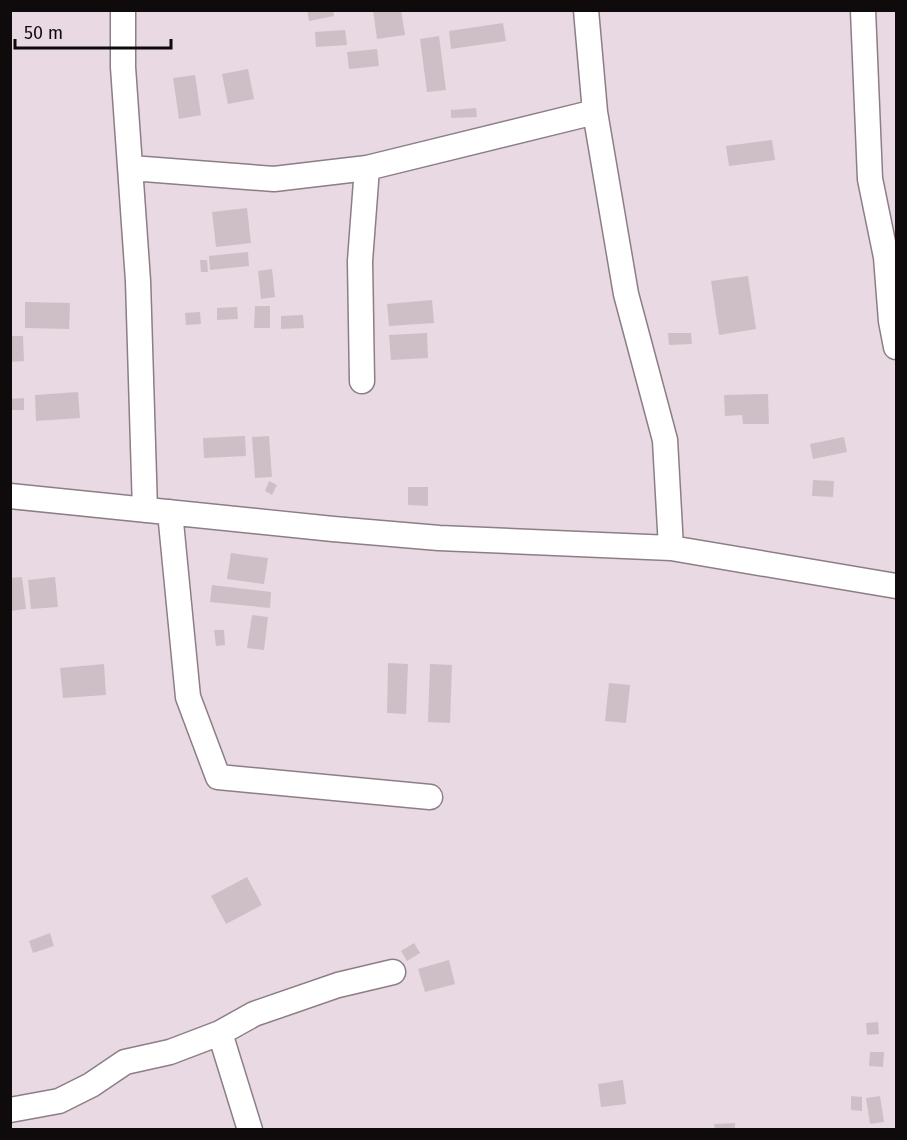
<svg xmlns="http://www.w3.org/2000/svg" width="907" height="1140" font-family="'Fira Sans',sans-serif">
<rect width="100%" height="100%" fill="#e8d9e2"/>
<path fill="#cebfc7" d="M307,10H333L334,16L309,21Z
M373,10H401L405,35L377,39Z
M503,23L506,41L451,49L449,31Z
M345,30L347,45L316,47L315,32Z
M439,36L446,90L427,92L420,39Z
M377,49L379,66L349,69L347,52Z
M248,69L254,99L228,104L222,74Z
M195,75L201,115L179,119L173,78Z
M476,108L477,117L451,118V110Z
M772,140L775,160L729,166L726,146Z
M247,208L251,243L216,247L212,212Z
M248,252L249,266L210,270L209,256Z
M200,260H207L208,272H201Z
M272,269L275,297L261,299L258,271Z
M748,276L756,329L719,335L711,281Z
M432,300L434,323L389,326L387,304Z
M25,302L70,303L69,329L25,328Z
M255,306H270V328H254Z
M237,307L238,319L217,320V308Z
M200,312L201,324L186,325L185,313Z
M303,315L304,328L281,329V316Z
M427,333L428,358L391,360L389,335Z
M668,333H691L692,344L669,345Z
M10,336H23L24,361L10,362Z
M78,392L80,418L36,421L35,395Z
M768,394L769,424H743L742,415L725,416L724,395Z
M24,398V410H10V399Z
M245,436L246,456L204,458L203,438Z
M269,436L272,477L255,478L252,437Z
M844,437L847,452L813,459L810,444Z
M813,480L834,481L833,497L812,496Z
M269,481L277,485L272,495L265,491Z
M408,487H428V506L408,505Z
M231,553L268,558L264,584L227,579Z
M22,577L26,609L10,611V578Z
M55,577L58,607L31,609L28,580Z
M212,585L271,592L270,608L210,602Z
M252,615L268,617L264,650L247,648Z
M214,630H224L225,645L216,646Z
M388,663L408,664L406,714L387,713Z
M104,664L106,695L63,698L60,668Z
M430,664L452,665L450,723L428,722Z
M609,683L630,685L626,723L605,721Z
M247,877L262,905L226,924L211,896Z
M50,933L54,946L33,953L29,941Z
M414,943L420,953L407,961L401,951Z
M449,960L455,984L425,992L418,969Z
M878,1022L879,1034L867,1035L866,1023Z
M870,1052H884L883,1067L869,1066Z
M623,1080L626,1104L601,1107L598,1084Z
M851,1096L862,1097V1111L851,1110Z
M880,1096L884,1122L870,1124L866,1098Z
M735,1123V1130H715L714,1124Z"/>
<g fill="none" stroke-linecap="round" stroke-linejoin="round">
<g stroke="#8c7e86" stroke-width="27">
<path id="minor" d="M123,10V67L138,281L145,510
M863,10L870,179L886,257L891,321L896,347
M595,112L626,294L665,440L671,548
M131,168L274,179L367,168L595,112L586,10
M362,381L360,261L367,168
M10,496L333,529L439,538L671,548L896,586
M170,512L188,697L218,777L430,797
M220,1033L250,1130
M10,1110L59,1101L91,1085L125,1062L170,1052L220,1033L254,1014L338,985L393,972"/>
</g>
<use href="#minor" stroke="#fff" stroke-width="24"/>
</g>
<rect width="907" height="1140" fill="none" stroke="#0f0b0d" stroke-width="24"/>
<path d="M15 39v9h156v-9" fill="none" stroke="#0f0b0d" stroke-width="3"/>
<text x="24" y="39" font-size="18" fill="#0f0b0d" stroke="#e8d9e2" stroke-width="4.5" paint-order="stroke">50 m</text>
</svg>
